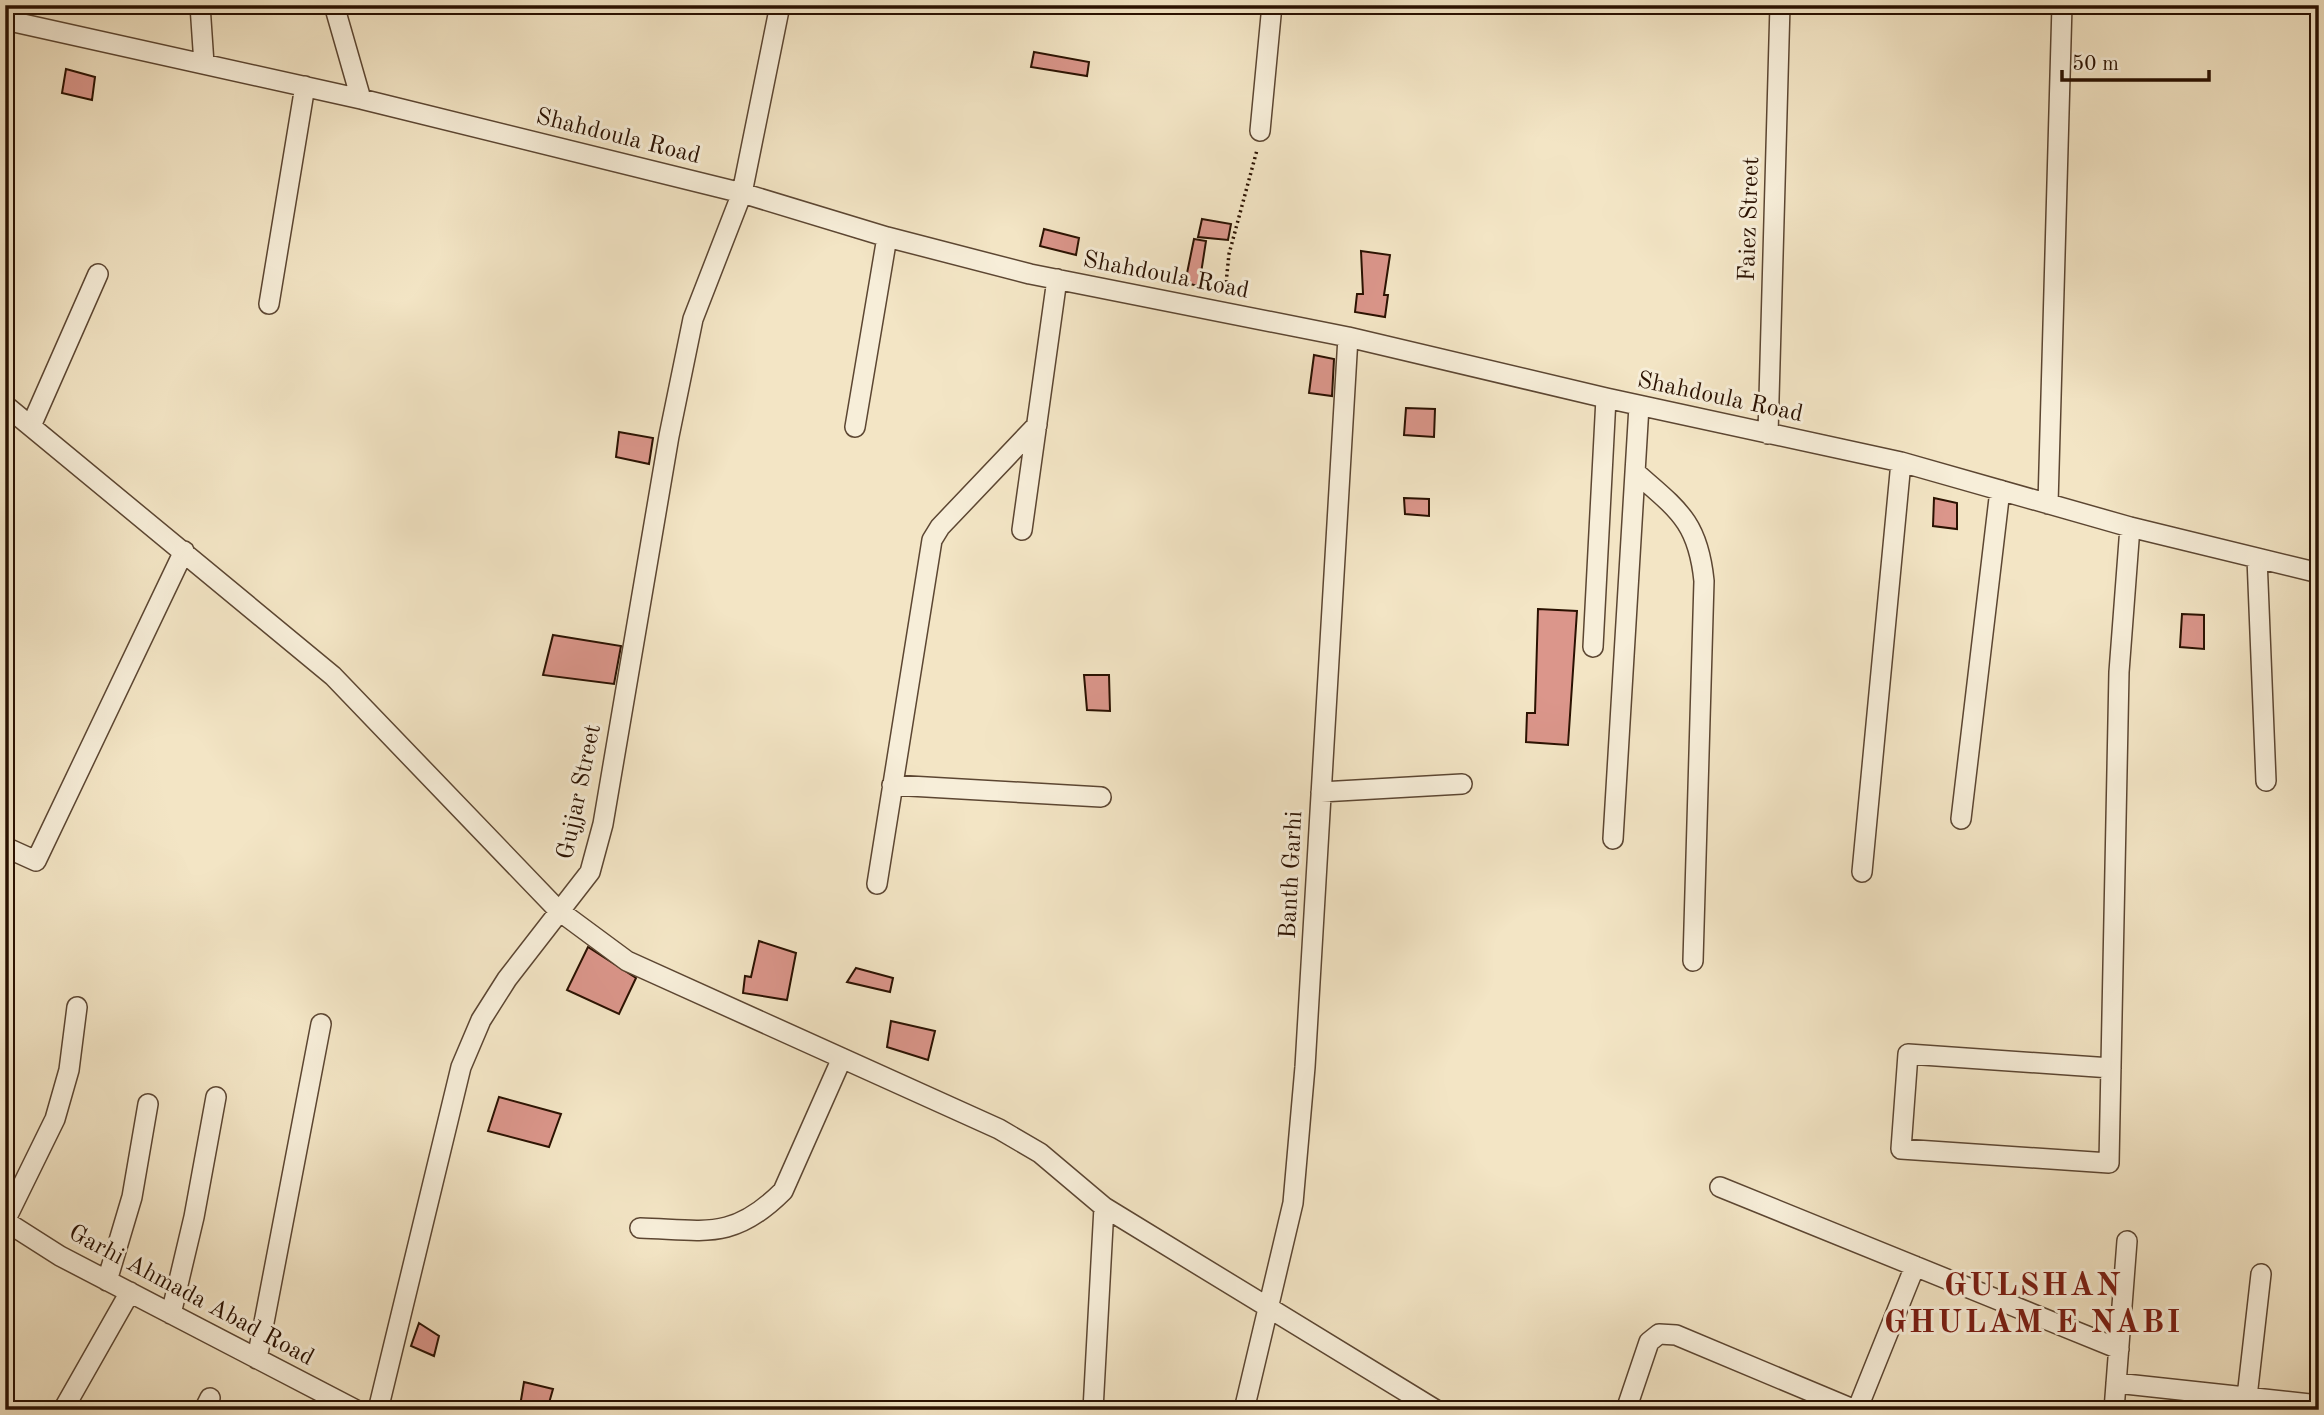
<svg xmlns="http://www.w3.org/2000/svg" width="2324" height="1415" font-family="'Old Standard TT',serif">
<rect width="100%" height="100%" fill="#f3e5c5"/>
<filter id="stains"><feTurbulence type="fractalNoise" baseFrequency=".00286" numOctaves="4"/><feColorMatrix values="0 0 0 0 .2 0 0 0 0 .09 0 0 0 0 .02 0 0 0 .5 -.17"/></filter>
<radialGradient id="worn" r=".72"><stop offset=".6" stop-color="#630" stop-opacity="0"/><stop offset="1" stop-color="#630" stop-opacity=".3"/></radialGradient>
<path fill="#db968b" stroke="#2a1101" stroke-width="2" d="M1034,52L1089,62L1087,76L1031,67Z
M66,69L95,77L92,100L62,93Z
M1202,219L1231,224L1228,240L1198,237Z
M1044,229L1079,238L1076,255L1040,246Z
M1194,239L1206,241L1199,286L1185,283Z
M1361,251L1390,255L1384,295H1388L1385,317L1355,312L1357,294H1363Z
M1314,355L1334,359L1332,396L1309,393Z
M1406,408L1435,409L1434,437L1404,435Z
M619,432L653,438L649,464L616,457Z
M1404,498L1429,499V516L1405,514Z
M1934,498L1957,503V529L1933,526Z
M1538,609L1577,611L1568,745L1526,742L1527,713H1535Z
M2182,614L2204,615V649L2180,647Z
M553,635L621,646L614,684L543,675Z
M1084,675H1109L1110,711L1087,710Z
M759,941L796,953L787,1000L743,993L745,976L751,977Z
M588,947L636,978L619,1014L567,990Z
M856,968L893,978L890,992L847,982Z
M891,1021L935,1031L928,1060L887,1047Z
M499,1097L561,1114L549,1147L488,1131Z
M419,1323L439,1336L434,1356L411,1346Z
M524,1382L553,1389L547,1410L520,1406Z"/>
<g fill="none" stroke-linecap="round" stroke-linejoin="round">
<g stroke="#5c4632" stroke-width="22">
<path id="minor" d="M200,5L204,64
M334,5L361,99
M5,20L361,99L742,193L887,237L1030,274L1348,337L1606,398L1901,462L2130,527L2319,573
M1260,131L1272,5
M269,304L305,86
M5,405L333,676L558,910L627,961L999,1129L1040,1153L1104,1207L1436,1410
M31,426L98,274
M855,427L887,237
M1768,434L1780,5
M1635,472C1677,509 1698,521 1704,581L1693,961
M2048,504L2062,5
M1022,530L1057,279
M2257,558L2266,781
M1593,647L1606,398
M892,785L1101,797
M1321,792L1462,784
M1961,819L2000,490
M1613,839L1639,406
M5,847L36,861L184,551
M1862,872L1901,462
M877,884L932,540L940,527L1037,425
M77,1007L69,1070L55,1119L5,1221L60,1256L356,1410
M2111,1068L1908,1054L1901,1149L2109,1163L2119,672L2130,527
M1720,1187L2119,1349
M640,1228C705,1230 733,1241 783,1191L842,1058
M107,1281L132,1197L148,1104
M171,1314L194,1217L216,1097
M257,1359L321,1024
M2116,1383L2319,1405
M2247,1397L2261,1274
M63,1410L130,1292
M204,1410L210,1398
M378,1410L461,1067L481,1020L507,979L590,872L603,824L669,436L693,319L742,193L780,5
M1093,1410L1104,1207
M1244,1410L1293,1203L1305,1067L1348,337
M1626,1410L1649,1342L1659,1334L1676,1335L1855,1410
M1857,1410L1915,1266
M2114,1410L2127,1241"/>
</g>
<path stroke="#2a1101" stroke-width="3.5" stroke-dasharray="2 3.5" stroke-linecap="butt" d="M1225,293L1229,254L1257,150"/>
<use href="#minor" stroke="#f7eed9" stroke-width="19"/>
</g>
<g text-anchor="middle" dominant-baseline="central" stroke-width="6" stroke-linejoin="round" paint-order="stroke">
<g font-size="24" fill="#2a1101" stroke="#f7eed9">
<text transform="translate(618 137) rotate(14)">Shahdoula Road</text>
<text transform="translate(1750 219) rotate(-88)">Faiez Street</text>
<text transform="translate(1166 276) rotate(11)">Shahdoula Road</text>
<text transform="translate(1720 398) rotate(12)">Shahdoula Road</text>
<text transform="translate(580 792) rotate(-78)">Gujjar Street</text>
<text transform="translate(1292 875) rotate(-87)">Banth Garhi</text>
<text transform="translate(191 1296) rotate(28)">Garhi Ahmada Abad Road</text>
</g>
<g font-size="32" font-weight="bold" letter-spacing="2" fill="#7a1f14" stroke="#f7eed9">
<text x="2033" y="1287">GULSHAN<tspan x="2033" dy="37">GHULAM E NABI</tspan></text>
</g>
</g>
<rect width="2324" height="1415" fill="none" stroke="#f3e5c5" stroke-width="28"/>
<rect x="7" y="7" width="2310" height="1401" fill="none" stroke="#2a1101" stroke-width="3.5"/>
<rect x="14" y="14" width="2296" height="1387" fill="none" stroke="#2a1101" stroke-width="2"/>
<path d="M2062 70v10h147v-10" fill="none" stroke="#2a1101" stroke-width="3.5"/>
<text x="2072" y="70" font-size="21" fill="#2a1101" stroke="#f7eed9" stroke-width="5" paint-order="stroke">50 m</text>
<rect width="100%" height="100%" filter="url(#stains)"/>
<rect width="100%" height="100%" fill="url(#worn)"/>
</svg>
